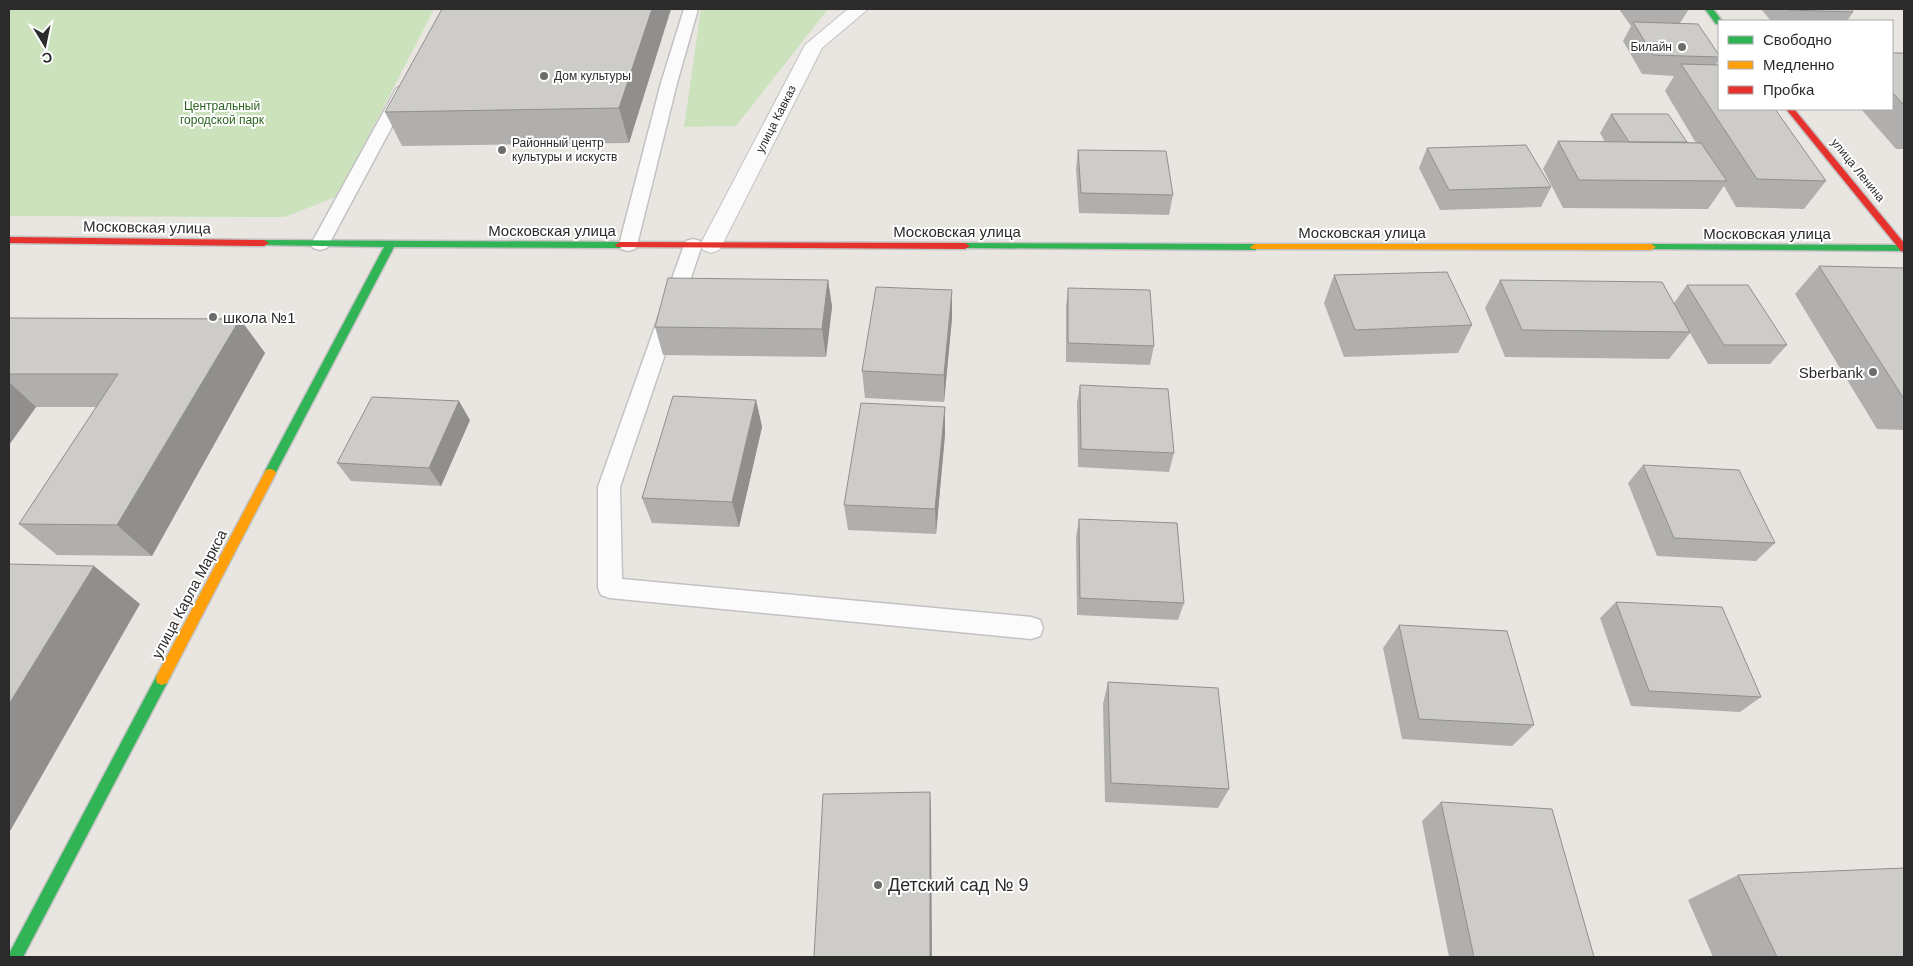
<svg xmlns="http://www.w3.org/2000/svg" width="1913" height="966" font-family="Arial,sans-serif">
<rect width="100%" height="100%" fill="#e9e6e2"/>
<path fill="#cbe2bd" d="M9,9H434L338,196L285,217L9,216Z
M701,9H828L736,126L684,127Z"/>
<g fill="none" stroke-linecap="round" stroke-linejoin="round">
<g stroke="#c3c2c2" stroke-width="3">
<path id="lane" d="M684,9H698L677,83L637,245L635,249L628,251L621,249L619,245L661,83Z
M403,86L409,88L411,91L329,244L327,248L320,250L313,248L311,244L395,91L397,88Z
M693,239L700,241L702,245L620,487L622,579L1031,617L1040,620L1043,628L1040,636L1031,639L610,598L601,595L598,588V487L684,245L686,241Z"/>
</g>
<g stroke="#c3c2c2" stroke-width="2">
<path id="street" d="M848,9H868L822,48L722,245L719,250L711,253L703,250L700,245L805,45Z"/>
</g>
<g stroke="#c3c2c2" stroke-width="3">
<path id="fast" d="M1705,9H1713L1722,21H1719V24H1716Z
M264,240L620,242L625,245L620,248L394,247L274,476H266L264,473L384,247L261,245L259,243Z
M965,243L1255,244L1260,247L1255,250L962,248V244Z
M1651,244L1904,245V251L1648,249L1646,247Z
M162,673L167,675L168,679L167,683L23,957H9L10,952L157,675Z"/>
</g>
<g stroke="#c3c2c2" stroke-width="3">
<path id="slow" d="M1255,244H1651L1656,247L1651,250L1252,249L1250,247Z
M270,469L274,470L276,473L167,683L162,685L157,683L156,679L157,675L266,470Z"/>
</g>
<g stroke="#c3c2c2" stroke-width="3">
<path id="jam" d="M1786,109H1794L1904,243V252L1901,251Z
M9,237L264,240L269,243L264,246L9,243Z
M620,242L965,243L970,246L965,249L617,247L615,245Z"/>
</g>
<use href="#lane" fill="#fcfbfb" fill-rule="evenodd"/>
<use href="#street" fill="#fcfbfb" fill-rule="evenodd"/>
<use href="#fast" fill="#30b455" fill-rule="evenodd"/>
<use href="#slow" fill="#ff9f0a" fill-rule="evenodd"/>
<use href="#jam" fill="#e5322d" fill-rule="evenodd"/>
</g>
<path fill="#b1afad" d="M671,9L629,143L402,146L385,112Z
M1619,9H1689L1680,23L1719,55V60L1716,64L1826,181L1804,209L1736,207L1724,186L1708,209L1563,208L1543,169L1558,141L1605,142L1600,133L1611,114L1687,142L1696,143L1665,91L1674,76L1642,74L1623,41L1631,26Z
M1761,9H1851L1853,12L1847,21H1771Z
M1892,53H1904V149H1896L1861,109H1892Z
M1427,148L1551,187L1541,207L1440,210L1419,168Z
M1078,150L1173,195L1169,215L1079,213L1076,169Z
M1819,266L1904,268V430L1877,429L1795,294Z
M1334,275L1472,325L1458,353L1344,357L1324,303Z
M828,280L832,307L826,357L663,355L655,327Z
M1500,280L1674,303L1687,285L1787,345L1770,364H1708L1690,333L1669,359L1505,357L1485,308Z
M1068,288L1154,346L1150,365L1066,362V307Z
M9,318L240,319L265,353L152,556L57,555L19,524L96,407H36L9,445Z
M952,318L944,402L865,398L862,371Z
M1080,385L1174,453L1169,472L1078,467L1077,403Z
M756,400L762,427L739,527L652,523L642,498Z
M945,407V434L936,534L848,530L844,505Z
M470,420L441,486L351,481L337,463Z
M1643,465L1775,543L1756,561L1657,556L1628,483Z
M1079,519L1184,603L1178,620L1077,615L1076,537Z
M1616,602L1761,697L1740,712L1631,706L1600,618Z
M1399,625L1534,725L1512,746L1402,739L1383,648Z
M1108,682L1229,789L1218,808L1105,802L1103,704Z
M1441,802L1594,957H1449L1422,821Z
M1738,875L1904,957H1713L1688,900Z"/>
<path fill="#908f8d" d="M652,9H671L629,143L619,108Z
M828,280L832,307L826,357L822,329Z
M952,290V318L944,402V375Z
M240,319L265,353L152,556L117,525Z
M9,382L36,407L9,445Z
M756,400L762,427L739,527L732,502Z
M459,401L470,420L441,486L429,468Z
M945,407V434L936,534L935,509Z
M94,566L140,604L9,833V704Z
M930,792L931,811L932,957H930Z"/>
<path fill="#ceccc9" stroke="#908f8d" d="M442,9H652L619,108L385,112Z
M1788,9H1851L1853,12L1789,10Z
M1633,22L1698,24L1719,55V57L1653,55Z
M1892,53H1904V105L1892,92Z
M1681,64L1719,65V109H1775L1826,181L1757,179Z
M1611,114H1668L1687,142H1629Z
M1558,141L1701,143L1727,181L1579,180Z
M1526,145L1551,187L1449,190L1427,148Z
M1078,150L1166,151L1173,195L1081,193Z
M1819,266L1904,268V399Z
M1447,272L1472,325L1355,330L1334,275Z
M668,278L828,280L822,329L655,327Z
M1500,280L1662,282L1690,332L1522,330Z
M1687,285H1748L1787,345H1724Z
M876,287L952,290L944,375L862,371Z
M1068,288L1150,290L1154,346L1068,343Z
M9,318L240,319L117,525L19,524L118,374H9Z
M1080,385L1168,389L1174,453L1081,449Z
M673,396L756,400L732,502L642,498Z
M372,397L459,401L429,468L337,463Z
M861,403L945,407L935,509L844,505Z
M1643,465L1739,470L1775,543L1674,538Z
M1079,519L1177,523L1184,603L1080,598Z
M9,564L94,566L9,704Z
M1616,602L1722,607L1761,697L1649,691Z
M1399,625L1507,631L1534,725L1419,719Z
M1108,682L1218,688L1229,789L1111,783Z
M930,792V957H814L823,794Z
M1441,802L1552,809L1594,957H1474Z
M1904,868V957H1777L1738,875Z"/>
<g fill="#6e6c6b" stroke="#fff" stroke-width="2">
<circle cx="1682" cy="47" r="5"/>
<circle cx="544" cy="76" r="5"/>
<circle cx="502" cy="150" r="5"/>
<circle cx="213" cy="317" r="5"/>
<circle cx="1873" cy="372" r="5"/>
<circle cx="878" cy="885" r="5"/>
</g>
<g text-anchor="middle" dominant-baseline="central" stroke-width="4" stroke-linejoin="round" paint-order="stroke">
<g font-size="12" fill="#2b2b2b" stroke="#fff" text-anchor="start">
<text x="1672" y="47" text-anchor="end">Билайн</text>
<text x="554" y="76">Дом культуры</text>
<text x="512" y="143">Районный центр<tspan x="512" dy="14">культуры и искуств</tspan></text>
</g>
<g font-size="12" fill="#2c6420" stroke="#fff">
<text x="222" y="106">Центральный<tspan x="222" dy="14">городской парк</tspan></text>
</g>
<g font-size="12" fill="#2b2b2b" stroke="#fff">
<text transform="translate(776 119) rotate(-63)">улица Кавказ</text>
<text transform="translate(1858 170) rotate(51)">улица Ленина</text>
</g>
<g font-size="15" fill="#2b2b2b" stroke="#fff">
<text transform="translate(147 227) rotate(1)">Московская улица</text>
<text x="552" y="230">Московская улица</text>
<text x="957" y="231">Московская улица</text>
<text x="1362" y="232">Московская улица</text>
<text x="1767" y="233">Московская улица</text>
<text transform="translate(189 594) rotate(-62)">улица Карла Маркса</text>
</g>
<g font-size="15" fill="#2b2b2b" stroke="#fff" text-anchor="start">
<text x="223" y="317">школа №1</text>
<text x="1863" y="372" text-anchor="end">Sberbank</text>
</g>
<g font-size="18" fill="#2b2b2b" stroke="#fff" text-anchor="start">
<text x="888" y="885">Детский сад № 9</text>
</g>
</g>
<rect width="1913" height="966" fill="none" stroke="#2b2b2b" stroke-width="20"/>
<rect x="1718" y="20" width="175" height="90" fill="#ffffff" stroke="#aaaaaa"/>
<rect x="1728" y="36" width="25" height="8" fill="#30b455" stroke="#aaaaaa"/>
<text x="1763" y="45" font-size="15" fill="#2b2b2b">Свободно</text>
<rect x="1728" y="61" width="25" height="8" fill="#ff9f0a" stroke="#aaaaaa"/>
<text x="1763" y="70" font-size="15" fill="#2b2b2b">Медленно</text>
<rect x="1728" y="86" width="25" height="8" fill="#e5322d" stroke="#aaaaaa"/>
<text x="1763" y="95" font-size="15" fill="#2b2b2b">Пробка</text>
<g transform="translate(45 45) rotate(170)" stroke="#ffffff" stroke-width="4" paint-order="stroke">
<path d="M0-4L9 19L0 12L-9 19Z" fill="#2b2b2b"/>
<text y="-8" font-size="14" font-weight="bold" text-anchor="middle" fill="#2b2b2b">С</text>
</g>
</svg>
